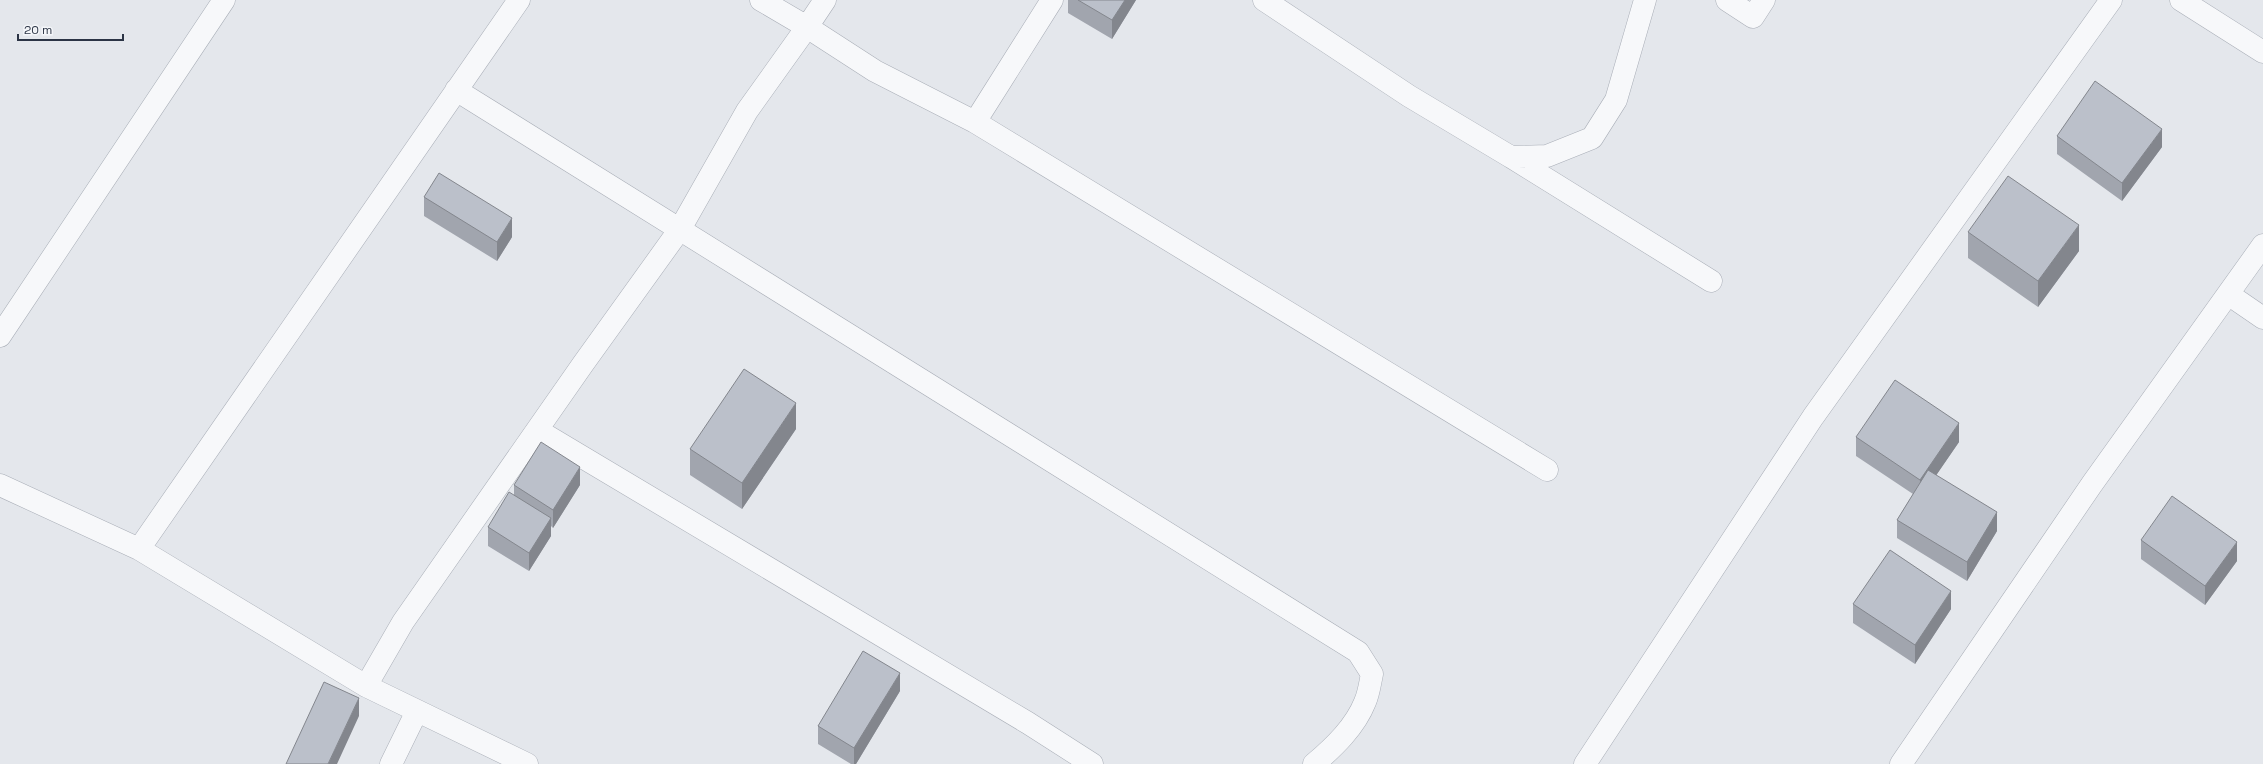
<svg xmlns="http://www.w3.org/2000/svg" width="2263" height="764" font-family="'Space Grotesk',sans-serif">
<rect width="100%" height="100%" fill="#e4e7ec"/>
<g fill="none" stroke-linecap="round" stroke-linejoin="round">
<g stroke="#a9aeb7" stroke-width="23">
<path id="minor" d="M519,0L139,549L366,686L527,764
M761,0L807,27L825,0
M1264,0L1409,96L1511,157L1547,156L1592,138L1616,100L1645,0
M1727,0L1753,17L1764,0
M2181,0L2263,52
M456,90L1358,652L1372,674C1370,683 1369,693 1365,702C1355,727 1334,747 1314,764
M975,122L1547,470
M1511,157L1711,281
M2228,294L2263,318
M0,336L224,0
M537,430L1028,723L1092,764
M0,485L139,549
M366,686L403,622L583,364L680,229L747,111L807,27L875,71L975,122L1052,0
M391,764L417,711
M1585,764L1813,417L2111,0
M1901,764L2092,484L2263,245"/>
</g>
<use href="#minor" stroke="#f7f8fa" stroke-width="22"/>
</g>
<path fill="#a1a5ae" d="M1068,0H1136L1112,39L1068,13Z
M2057,136L2162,147L2122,201L2057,154Z
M424,197L512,237L497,261L424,216Z
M1968,232L2079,251L2038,307L1968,258Z
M796,429L742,509L690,475V449Z
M1856,437L1959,442L1936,475L1997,531L1967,581L1897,538V520L1913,494L1856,456Z
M514,485H580L553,528L551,526V536L529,571L488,546V527L514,496Z
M2141,540L2237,561L2205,605L2141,559Z
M1853,604L1951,609L1915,664L1853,623Z
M900,691L856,764H851L818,744V726Z"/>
<path fill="#83868d" d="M1125,0H1136L1112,39V20Z
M2162,129V147L2122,201V183Z
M512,218V237L497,261V242Z
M2079,225V251L2038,307V281Z
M796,403V429L742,509V483Z
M1959,423V442L1920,499V480Z
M580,467V485L553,528V510Z
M1997,512V531L1967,581V562Z
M551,518V536L529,571V553Z
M2237,542V561L2205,605V586Z
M1951,591V609L1915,664V645Z
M900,673V691L856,764H854V748Z
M359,698V716L337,764H328Z"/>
<path fill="#bbc0ca" stroke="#83868d" d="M1078,0H1125L1112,20Z
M2095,81L2162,129L2122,183L2057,136Z
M439,173L512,218L497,242L424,197Z
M2008,176L2079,225L2038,281L1968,232Z
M744,369L796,403L742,483L690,449Z
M1895,380L1959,423L1920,480L1856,437Z
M541,442L580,467L553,510L514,485Z
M1928,470L1997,512L1967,562L1897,520Z
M509,492L551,518L529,553L488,527Z
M2172,496L2237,542L2205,586L2141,540Z
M1890,550L1951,591L1915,645L1853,604Z
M863,651L900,673L854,748L818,726Z
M324,682L359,698L328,764H286Z"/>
<path d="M18 34v6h105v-6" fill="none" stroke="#2b3445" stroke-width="2"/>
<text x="24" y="34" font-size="12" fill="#2b3445" stroke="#f4f6f9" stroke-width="3" paint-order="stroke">20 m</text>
</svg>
